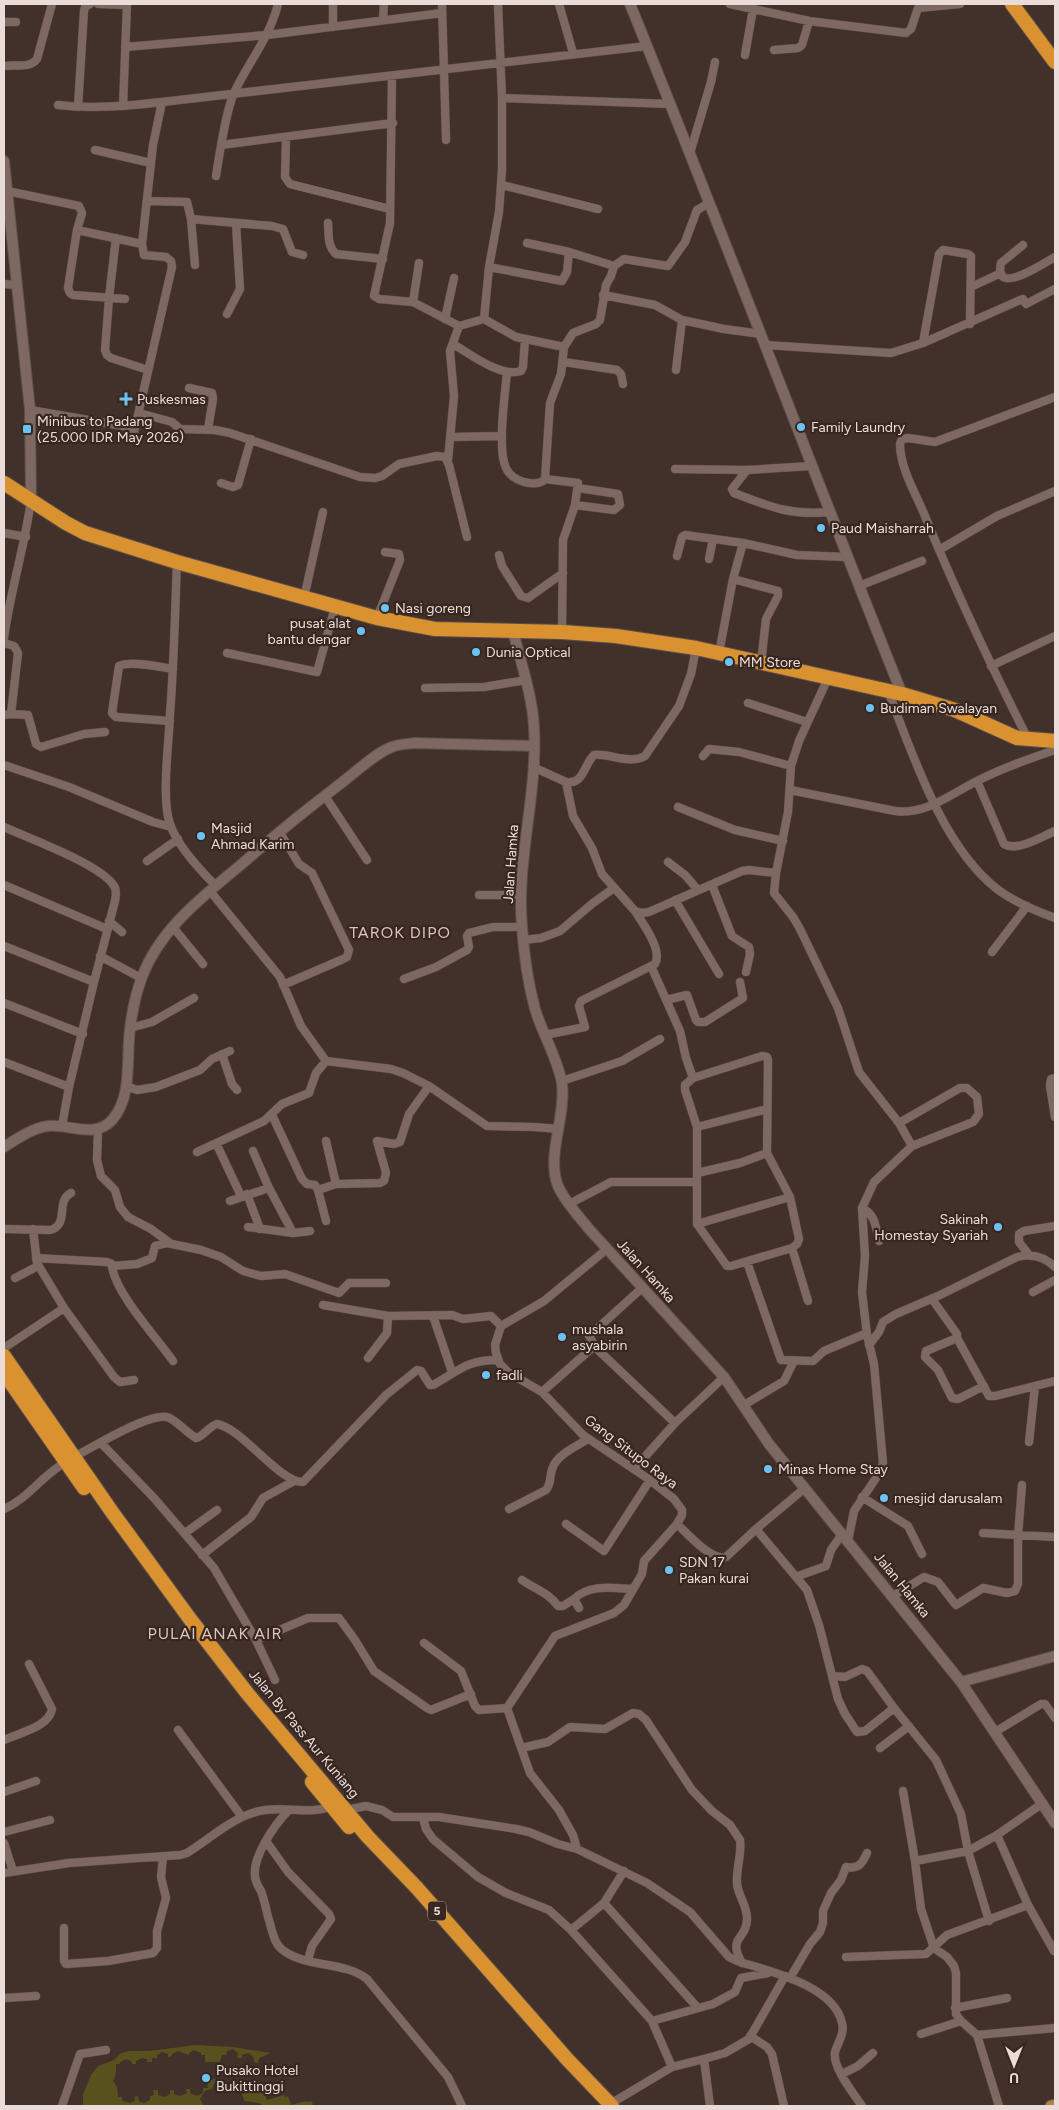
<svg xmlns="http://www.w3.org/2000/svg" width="1059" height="2110" font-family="Figtree,sans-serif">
<rect width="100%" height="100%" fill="#42302a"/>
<path fill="#57521d" d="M196,2045L233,2047L271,2053L259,2058L258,2063L254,2062V2058L249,2053L242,2055V2058H237L238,2053L233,2049L227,2051L226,2055H222L220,2062H205V2055H201V2053L194,2050L189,2053V2055L178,2051L172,2054V2056L168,2057V2054L162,2052L157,2055V2058H152V2062H147V2059L142,2058L136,2061V2064H132L131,2061L126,2059L120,2062V2064H116V2074L113,2081L117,2087L118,2097H122V2101L129,2103L135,2101L134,2097L138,2096L139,2101L144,2103L150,2100V2096L154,2095L153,2090H158V2095L165,2097L170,2094V2090H174V2094L180,2096L187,2093L186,2089H190V2093L197,2096L203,2093V2088H208L207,2080L216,2079L212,2089L205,2091L200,2099L204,2106H83V2094L91,2075L98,2066L114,2060L121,2053L129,2051H149Z
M259,2089L260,2091L264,2090L267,2100L284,2095L285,2097L288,2096L291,2105L307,2101V2102L312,2101L313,2106H264L259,2103L244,2101L242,2094Z"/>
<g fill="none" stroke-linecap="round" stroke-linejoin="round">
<g stroke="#5e4f4a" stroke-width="9">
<path id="street" d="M98,4L127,5
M442,4L446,140
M498,4L502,98V170L499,212L489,267L484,319L516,337L564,347
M559,4L573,53
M730,4L809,21L906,33L911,29L918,8L960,4
M383,19L384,4
M4,22H16
M333,27V4
M125,47L267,35L442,13
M774,50L798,48L802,45L809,21
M745,55L753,9
M4,66C15,64 30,69 37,59L52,4
M392,76L390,223L374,296L379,299L413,302L459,326L484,319
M502,98L670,104
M58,105C92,109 127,106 162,102L647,46
M123,106L127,4
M78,107L84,11L85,7L90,4
M286,137L285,177L290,184L390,209
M221,145L393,123
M95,150L151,163
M690,153L711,82L715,62
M216,176C220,152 225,114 234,93C248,63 270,37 278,4
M502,185L598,209
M7,191L79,206L82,213L77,230
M148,201L187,202L191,219L195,265
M191,219L272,226L283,229L292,252L303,255
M328,223C329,234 327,246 336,254L383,259
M116,238L109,298L105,350L107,355L111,358L148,370
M527,243L569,252L614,266
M1023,245L1001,263C993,298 1044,263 1055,257
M489,267L562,281L567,272L569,252
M4,284L17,285
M971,287L1001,273
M603,295L655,305L682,320L724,329L761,334
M125,299L73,295L70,293L68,288L77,230L142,244
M413,302L419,263
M227,314L240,289L236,224
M445,319L454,278
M923,343L939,254L943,250L968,254L971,256L970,324
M453,344C470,354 501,378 521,371L523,367L525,340
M765,345L891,353L923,343L1018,301L1023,299L1026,304L1055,289
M564,362L617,370L621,374L623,384
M676,370L682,320
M507,372C505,394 497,450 506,468C509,475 517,480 524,482C532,484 540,485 545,479
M189,388L212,393L213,399L208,429
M30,410L135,428L133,438
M139,413L172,422L180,429L215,430L230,433L360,477L375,478L382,476L399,464L437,456L445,457L449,465L467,537
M135,428L172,267L171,261L166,257L144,255L142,244L153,145L162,102
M451,437L502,436
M448,460L454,396L450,351L459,326
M675,469L747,470L811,466
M747,470L732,489L734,493C768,506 791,516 828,512
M221,483L233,487L238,485L251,439
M575,505L614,510L620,505L618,494L578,488
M4,533L26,537
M939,550L997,516L1055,491
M499,555L502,566L521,596L528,598L563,573
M677,556L682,537L685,535L743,543
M709,559L713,539
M177,562C175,612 174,663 170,714C169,743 161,799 170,824C177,845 200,870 215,885
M733,579L778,591V596L766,619L761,663
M859,586L922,561
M304,598L323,512
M377,618L400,560L399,554L385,552
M562,632L563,540L575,505L578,483L545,479L550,403L561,374L564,347L573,333L596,324L600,320L606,285L611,276L614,266L624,259L668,266L685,242L697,210L709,203
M4,638C10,592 25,546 31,500
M4,643L14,646L18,653L11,714L4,715
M227,653L317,672L335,607
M719,653L733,579L743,543L797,555L847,557
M991,666L1055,636
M828,678L799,741L791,766L788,812L776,873L774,893L793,917L800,929L838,1008L859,1072L899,1123L912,1146L874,1182L862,1208L865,1256L862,1292L867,1335L874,1364L883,1463L880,1472L854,1511L848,1541
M425,688L484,687L526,680
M888,691C913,755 942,846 997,889C1014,902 1036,911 1055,918
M748,703L807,722
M11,714L28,715L36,744L41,747L84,734L105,732
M170,721L116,717L112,713L119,666C130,660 160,667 173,669
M1028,739C991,666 956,592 925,516C916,494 900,468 900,444L902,439L908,438L935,442L1055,397
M703,756L709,749L739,752L791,766
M4,765L69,787L153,822L171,827
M533,767L566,782L573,816L592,848L602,874L635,911L642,913L649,912L742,871L749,870L776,873
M977,781L1004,844C1017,852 1041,837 1055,831
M566,782C584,785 584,764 594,755C610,753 629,765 645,756L679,706L691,674L696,648
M790,790L895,811C926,815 951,794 977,781C1002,768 1028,759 1055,750
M325,796L367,860
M678,807L735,830L783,841
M4,827C28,838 102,865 114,886C117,890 116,896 115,901L94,982L4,946
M279,831L299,864L312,873L349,950L347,957L341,960L283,985
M147,861L178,839
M668,862L685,875L698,890
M4,885L107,929
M712,885L732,936L749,947L750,954L746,972
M479,895H520
M675,900L719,974
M109,921L122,932
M173,927L203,964
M523,940L541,938L560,931L593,903L614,888
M992,952L1027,906
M100,956L141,978
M651,966L680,1031L686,1058L693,1078
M404,979L436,967L467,950L469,947L467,936L469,933L493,927H522
M666,1000L687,995L696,1020L698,1022H705L743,998L740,982
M4,1003L83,1034
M130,1028L152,1022L194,998
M545,1035L585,1027L579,1006L581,1001L655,964C663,950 643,924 635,911
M222,1054L232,1084L237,1090
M762,1056L767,1057L768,1060L767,1153L790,1197L799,1239L797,1244L792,1248L731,1266H727L697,1224V1127L685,1090V1085L693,1078Z
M326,1061L391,1069L403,1073L429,1086
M4,1062L69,1087
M1055,1078L1051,1079L1050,1086L1055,1117
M562,1081L622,1061L660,1039
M126,1086L137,1090L156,1087L200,1070L212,1059L230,1051
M272,1115L302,1179L307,1184L315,1185L318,1190
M899,1123L960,1088H967L977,1097L979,1114L973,1122L912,1146
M62,1126L69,1087L94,982
M697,1127L767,1109
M98,1130L97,1160L101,1176L115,1190L120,1207L128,1217L151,1229L170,1243
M326,1141L336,1184
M216,1143L241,1196
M197,1152L264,1121L282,1104L309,1093L316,1073L326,1061L301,1026L280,977L210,891
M697,1173L740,1163L767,1153
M269,1188L293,1233
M247,1194L260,1229
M230,1201L269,1188L253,1151
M569,1204L611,1182H697
M862,1208C875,1214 876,1227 879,1241
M326,1221L318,1190L336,1184L380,1183L384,1181L386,1173L377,1141L394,1144L400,1142L409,1114L429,1086L487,1126L534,1127L559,1129
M697,1224L790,1197
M248,1227L293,1233L310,1231
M4,1229L50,1230C70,1225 55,1201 71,1193
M33,1229L37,1263L64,1308
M792,1248L808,1301
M607,1249L544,1301L501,1326L495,1345L496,1353L500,1364L509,1373L542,1392L583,1435L650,1480L674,1499L682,1510V1515L677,1524C688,1534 711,1561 726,1557L756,1529L805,1488
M1029,1255L1019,1242V1234L1024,1231L1055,1226
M36,1258L107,1262L112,1264V1266L137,1264L152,1258L155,1246L167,1243L201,1250L221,1257L243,1271L261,1276L285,1274L339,1293L349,1283H386
M747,1262L781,1360L813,1361L824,1351L867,1333
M112,1266C115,1293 157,1338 173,1361
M15,1278L38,1266
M1033,1292L1055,1280
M932,1299L957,1334V1338L989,1396H995L1055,1381
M323,1305L388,1316L452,1315L463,1319L491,1316L501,1326
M433,1316L452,1372
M957,1338L926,1351L925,1357L938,1370L952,1398L958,1399L984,1386
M869,1345L879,1332L883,1322L896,1314L938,1296L1017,1257C1032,1253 1044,1256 1055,1267
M4,1348L64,1308L114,1377L120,1382L134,1380
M596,1348L589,1336L642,1288
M368,1358L387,1333L388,1316
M542,1392L592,1348H596L675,1423
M744,1405L784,1381L794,1361
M1029,1442L1035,1386
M101,1443L154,1498L214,1568L256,1640L275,1680
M74,1457C93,1447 148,1413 167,1417C175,1419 187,1433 196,1438C204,1436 208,1427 217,1424C242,1428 280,1483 303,1482L386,1395L417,1370L421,1371L430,1385H433C459,1371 465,1360 498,1360
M634,1469L675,1423L724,1377
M862,1497L908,1526L922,1554
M4,1509C28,1499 42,1475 66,1462
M509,1509L546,1490C552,1483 549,1475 553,1467C558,1454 577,1446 588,1439
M566,1524L604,1551L650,1480
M756,1529L807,1590L819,1625L838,1699L845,1714L857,1732L865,1731L894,1708L936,1760L961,1814L968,1851L989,1921
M185,1533L217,1510
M983,1533L1055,1537
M202,1555L251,1517L263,1498L294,1481
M798,1576L826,1566L831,1550L842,1534
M522,1580C535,1589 549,1593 558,1606H563L574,1599
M893,1596L924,1577L938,1582L956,1605L983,1588L1007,1593L1015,1591L1018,1584V1536L1022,1485
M579,1608L574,1599C589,1584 612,1588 632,1589
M256,1640L308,1618H339L355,1640L374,1671L427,1708L431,1710L471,1694
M424,1643L461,1671L475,1706L479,1710L507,1708L555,1636L614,1613L624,1605L642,1574L644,1561L677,1524
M833,1676L845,1677L862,1669L867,1671L894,1708
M507,1708L530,1773L559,1810L573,1835L577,1849
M178,1730L242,1817
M995,1732L1041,1704H1045L1055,1718
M4,1740C19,1733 49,1727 52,1709L29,1664
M521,1748L548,1742L570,1727L605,1729L633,1713L639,1714L646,1720L692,1790L712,1811L730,1825L740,1840C742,1854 736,1869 737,1883C737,1894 748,1906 747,1920C746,1941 727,1936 742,1963
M880,1748L909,1726
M903,1791L915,1861L921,1909L934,1948L947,1957L954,1966L956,1973V2014L961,2021L977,2035L999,2106
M4,1792L36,1781
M289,1810C275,1824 249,1860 256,1881C257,1884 259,1888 261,1891C264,1899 266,1908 268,1917C272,1928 273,1944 284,1951C308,1968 344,1961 367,1979L448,2077L462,2106
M346,1810L366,1806L382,1810L393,1817H439L516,1829L529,1832L558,1844L577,1849L647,1883L690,1912L729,1957L737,1961C768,1971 834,1985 842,2023C845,2033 838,2042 835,2052C832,2067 854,2094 862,2106
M423,1818L426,1829L433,1839L478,1877L506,1893L549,1910L571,1930
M4,1832L50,1820
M997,1835L1028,1905L1054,1951
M266,1841L288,1872L329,1914L331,1919L312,1946L308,1960
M4,1843L13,1871
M915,1861L968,1851L997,1835L1043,1803
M624,1871L604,1903L571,1930L652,2021
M4,1873L69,1863L180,1855L187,1853C211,1838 236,1814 265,1810C287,1807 309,1814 331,1807
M604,1903L697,2007
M64,1928V1961L66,1964L108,1961L153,1953L157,1948V1931L166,1898L161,1877L163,1857
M846,1957L926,1954L947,1935L1028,1905
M790,1978L810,1944L820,1932L823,1923V1911L831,1893L841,1880L846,1867C859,1869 862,1864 867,1853
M4,1998L36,1996
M955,2008L1007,1998
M921,2034L961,2021
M977,2035L1055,2028
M750,2036L767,2047L772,2054L784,2106
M672,2067L704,2059
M842,2074L858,2066L873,2053
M610,2104L672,2067L652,2021L713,2004L735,1992L741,1978L768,1973
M62,2106L80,2054L106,2050
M710,2106L704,2059L725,2053L749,2039L785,1976"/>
</g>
<g stroke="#5e4f4a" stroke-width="12">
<path id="secondary" d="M630,4C723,233 810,464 902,694
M4,161L30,410L31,500
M513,631C521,663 532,694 534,727C538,794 516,860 522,927C524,955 528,983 535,1009C542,1033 559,1061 562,1084C566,1118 546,1155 558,1186C565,1202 578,1215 589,1229L724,1377L769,1444L961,1682L1055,1823
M4,1147C17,1139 32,1128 48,1126C70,1124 95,1139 112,1120C133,1097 126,1057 130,1029C132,1012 136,993 142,977C160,928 205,895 243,863C275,835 307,809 340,784C355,773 375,753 392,747C399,744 407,744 415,743L534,746
M961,1682L1055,1656"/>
</g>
<g stroke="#5e4f4a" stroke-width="13">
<path id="primary" d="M1051,2106L1055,2105"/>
</g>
<g stroke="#5e4f4a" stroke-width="16">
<path id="highway" d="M1012,4L1055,62
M4,483L66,523L85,533L177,562L377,618L435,629L562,632L616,636L696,648L902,694L955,710L1017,738L1055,741
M4,1356L112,1512L190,1619L247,1693L368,1837L417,1888L567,2059L612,2106
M4,1373L84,1488
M312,1782L349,1827"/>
</g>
<use href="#street" stroke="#7e6862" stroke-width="8"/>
<use href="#secondary" stroke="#7e6862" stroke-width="10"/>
<use href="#primary" stroke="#b58143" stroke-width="11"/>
<use href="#highway" stroke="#d9922f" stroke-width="14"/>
</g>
<g fill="#6cc3f2" stroke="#382620" stroke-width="2">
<path d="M123.5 391.5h5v5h5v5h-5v5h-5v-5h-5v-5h5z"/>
<circle cx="801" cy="427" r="5"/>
<rect x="22" y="424" width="10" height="10" rx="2.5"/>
<circle cx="821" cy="528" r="5"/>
<circle cx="385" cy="608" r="5"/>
<circle cx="361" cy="631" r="5"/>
<circle cx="476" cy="652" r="5"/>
<circle cx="729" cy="662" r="5"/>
<circle cx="870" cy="708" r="5"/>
<circle cx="201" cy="836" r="5"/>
<circle cx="998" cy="1227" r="5"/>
<circle cx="562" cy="1337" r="5"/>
<circle cx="486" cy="1375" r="5"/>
<circle cx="768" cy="1469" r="5"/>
<circle cx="884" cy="1498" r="5"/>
<circle cx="669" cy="1570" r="5"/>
<circle cx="206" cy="2078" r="5"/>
</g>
<g text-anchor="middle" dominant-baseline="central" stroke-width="4.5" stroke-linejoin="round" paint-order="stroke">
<rect fill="#382620" stroke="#b5a6a2" stroke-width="1" x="428" y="1901.5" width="18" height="19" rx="4"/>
<g font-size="12" font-weight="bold" fill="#eaddd9">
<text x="437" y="1911">5</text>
</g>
<g font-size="14" fill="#eaddd9" stroke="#382620" text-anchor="start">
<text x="137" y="399">Puskesmas</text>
<text x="37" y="421">Minibus to Padang<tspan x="37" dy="16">(25.000 IDR May 2026)</tspan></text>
<text x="811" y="427">Family Laundry</text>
<text x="831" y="528">Paud Maisharrah</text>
<text x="395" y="608">Nasi goreng</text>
<text x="351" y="623" text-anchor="end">pusat alat<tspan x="351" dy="16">bantu dengar</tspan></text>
<text x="486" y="652">Dunia Optical</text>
<text x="739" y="662">MM Store</text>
<text x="880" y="708">Budiman Swalayan</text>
<text x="211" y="828">Masjid<tspan x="211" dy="16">Ahmad Karim</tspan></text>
<text x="988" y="1219" text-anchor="end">Sakinah<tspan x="988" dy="16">Homestay Syariah</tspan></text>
<text x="572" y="1329">mushala<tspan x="572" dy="16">asyabirin</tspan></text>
<text x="496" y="1375">fadli</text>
<text x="778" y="1469">Minas Home Stay</text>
<text x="894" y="1498">mesjid darusalam</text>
<text x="679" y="1562">SDN 17<tspan x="679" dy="16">Pakan kurai</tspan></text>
<text x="216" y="2070">Pusako Hotel<tspan x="216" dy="16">Bukittinggi</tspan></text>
</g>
<g font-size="14" fill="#eaddd9" stroke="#382620">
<text transform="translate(511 864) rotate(-86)">Jalan Hamka</text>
<text transform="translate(646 1271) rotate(48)">Jalan Hamka</text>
<text transform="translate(631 1452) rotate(37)">Gang Situpo Raya</text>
<text transform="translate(902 1585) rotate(51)">Jalan Hamka</text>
<text transform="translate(304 1734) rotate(50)">Jalan By Pass Aur Kuniang</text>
</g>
<g font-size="16" letter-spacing="1" fill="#dcc4bc" stroke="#382620">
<text x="400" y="932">TAROK DIPO</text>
<text x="215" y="1633">PULAI ANAK AIR</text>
</g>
</g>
<rect width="1059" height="2110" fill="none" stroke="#eaddd9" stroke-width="10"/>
<g transform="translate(1014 2065) rotate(180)" stroke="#382620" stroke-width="4" paint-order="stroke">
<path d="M0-4L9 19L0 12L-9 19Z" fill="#eaddd9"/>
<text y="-8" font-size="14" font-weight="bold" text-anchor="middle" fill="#eaddd9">U</text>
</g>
</svg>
